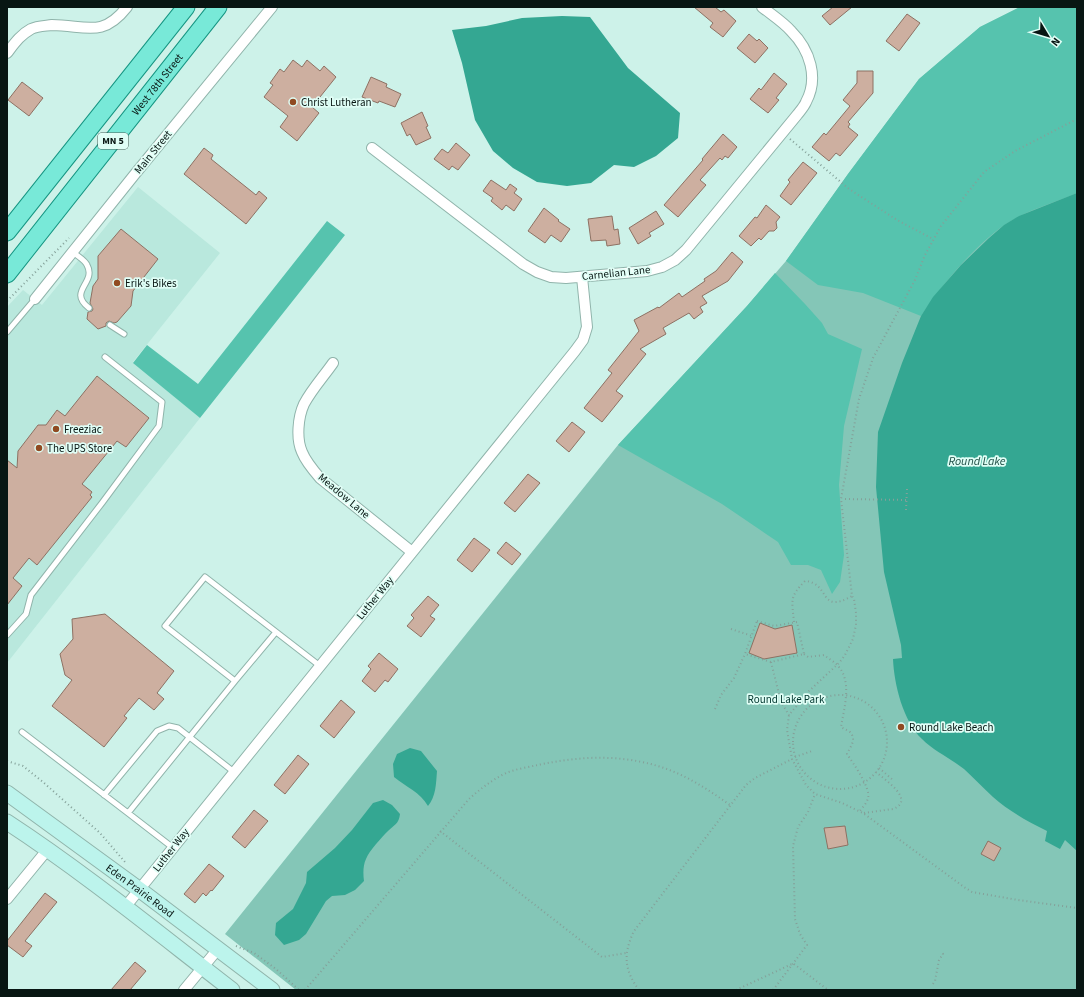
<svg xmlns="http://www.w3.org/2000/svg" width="1084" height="997" font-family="'Source Sans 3',sans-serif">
<rect width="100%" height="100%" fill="#cdf2e9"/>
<path fill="#b9e8dd" d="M138,187L220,253L133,362L200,418L7,663V307L23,290L42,305Z"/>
<path fill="#84c6b7" d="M1020,7H1077V990H296L225,934L618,445L747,306L786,261L848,174L919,79L980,27Z"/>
<path fill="#56c3ae" d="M1020,7H1077V193C1058,201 1038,207 1020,216C985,232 942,284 921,316L863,293L818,285L786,261L848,174L919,79L980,27Z
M327,221L345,235L200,418L133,363L147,345L198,384Z
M775,273L805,304L822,323L828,334L862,349L844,426L839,485L844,555L840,582L832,594L821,570L808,565H791L778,542L722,504L618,445L747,306Z"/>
<path fill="#34a792" d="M562,16L590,17L628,68L680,113L678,138L656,156L634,167L614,165L591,183L567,186L537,182L513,168L493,151L475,120L462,63L452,30L486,26L522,18Z
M1077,193V851L1065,840L1060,849L1045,841L1047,831C1028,822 1009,811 993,797C983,788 974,778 964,769C950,758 934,751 922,739C903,721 894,684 893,659L902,658L901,645L884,572L876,487L878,432L902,363L921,316L933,297L961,265L989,238L1004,225L1019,216Z
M410,748L421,751L437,771C436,784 436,796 428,806C420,792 406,787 394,777L393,764L397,754Z
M383,800L392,805L400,814C399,824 394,825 388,831C382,837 369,851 366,859C363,865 363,874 364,881L355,890L345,895L332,896L326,901L306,934L299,940L284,945L275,935L276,923L293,909L306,883L307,872L335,848L352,830L373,803Z"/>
<path fill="#cdafa0" stroke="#8d7163" d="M694,7H715L721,12L724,10L736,21L723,37L710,27L713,23Z
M833,7H852L830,25L822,16Z
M907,14L920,23L899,51L886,41Z
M749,34L757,41L759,39L768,48L755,63L737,48Z
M293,60L302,67L307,60L320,71L324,66L336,77L312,107L319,113L297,141L280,127L288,116L264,97L273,85L270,83L280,69L284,72Z
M857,71H873V93L848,122L850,124L848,127L858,135L840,156L836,153L829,161L812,147L824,133L826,135L850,106L843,100L857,83Z
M774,73L787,84L776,98L779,100L768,113L750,99L759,88L761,90Z
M371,77L387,84L386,87L401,94L395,107L379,101L378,103L362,97Z
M22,82L43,98L29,116L8,100Z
M422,112L428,126L426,127L431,138L416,145L410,134L407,136L401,123Z
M723,134L737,147L728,158L725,156L722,160L720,158L700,180L706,185L678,217L664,205L703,160L702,159Z
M456,143L470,155L458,170L452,166L449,170L434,159L442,149L448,153Z
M204,148L213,155L211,159L256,195L259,191L267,198L246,224L184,174Z
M803,162L817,173L791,205L780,196L790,182L788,180Z
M491,180L506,190L510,184L517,189L514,193L522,199L514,211L506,205L502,210L491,201L493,198L483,191Z
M766,205L780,217L776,222L777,228L774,231H769L761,240L759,238L751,246L739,236L755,217L757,218Z
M544,208L559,220L558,221L570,229L561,242L551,235L545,243L528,231Z
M656,211L664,224L649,233L651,236L638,244L629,228Z
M612,216L614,230L618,229L620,244L607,246L606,240L591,241L588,219Z
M121,229L158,259L133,291L131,306L117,322L114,323L109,321L106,323V326L98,329L87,319L88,312L92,311L93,309L90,303L93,286L98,279V256Z
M732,252L743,262L728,281L702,296L707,303L700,307L703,312L694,319L689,313L663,328L666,334L640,349L646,354L616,391L623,396L602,422L584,408L612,373L608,370L639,331L634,320L658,307L659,308L679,293L682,297L705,281L704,279L716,271Z
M97,376L149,418L126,447L117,441L82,484L92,492L90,495L92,497L37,565L29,558L13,578L22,586L7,605V460L17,468L18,451L38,425H46L57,410L65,416Z
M572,422L585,432L569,452L556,441Z
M528,474L540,483L515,512L504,503Z
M474,538L490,550L472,572L457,560Z
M506,542L521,554L512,565L497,553Z
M428,596L439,605L430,616L435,619L421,637L407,626L414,618L411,615Z
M105,614L174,671L157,693L164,699L154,710L139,698L124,716L127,718L104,747L52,706L72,680L65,675L60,654L73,639L72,619Z
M760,623L775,629L792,625L797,653L764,659L749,653Z
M379,653L398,669L388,682L385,680L375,692L362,681L371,669L368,666Z
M341,700L355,712L334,738L320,726Z
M298,755L309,764L285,794L274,785Z
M254,810L268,821L245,848L232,837Z
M845,826L848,845L828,849L824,828Z
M988,841L1001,848L994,861L981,854Z
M209,864L224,876L212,891L211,890L206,896L203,893L195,903L184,894Z
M45,893L57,902L25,941L32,946L23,957L7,945V941Z
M135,962L146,971L130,990H111Z"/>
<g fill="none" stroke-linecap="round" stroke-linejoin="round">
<g stroke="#90b4ab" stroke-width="7">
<path id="service" d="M73,252C77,256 85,260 87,265C97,283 67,291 89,308
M110,325L124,334
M7,332L35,299
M276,632L235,681L165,626L205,577L320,666
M7,635L26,614L31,595L102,503L159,426L162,402L105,357
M22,732L128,813L235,681
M104,795L157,731L169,726L178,728L234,772
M128,813L172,847"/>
</g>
<g stroke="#90b4ab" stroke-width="12">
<path id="minor" d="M7,53C14,44 20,35 31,29C37,26 45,26 52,25C85,25 102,39 127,7
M372,148L523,264L537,272L551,277L566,278L647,271L662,267L675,260L686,250L797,115C800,111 804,107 806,102C819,78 810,50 791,31C783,22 772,15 762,7
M35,299L135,174L272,7
M333,363C324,376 312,389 304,404C298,417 296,439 302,452C306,462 313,470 320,478L412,552
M7,899L48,849
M126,906L575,351L583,340L587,327L582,277
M184,990L218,949"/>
</g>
<g stroke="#90b4ab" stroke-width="17">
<g id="secondary">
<path id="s1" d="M7,793L140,890L272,990"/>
<path d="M7,822C85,873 158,933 232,990"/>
</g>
</g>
<g stroke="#169582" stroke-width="19">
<g id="primary">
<path d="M7,232L186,7"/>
<path id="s2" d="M7,274L218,7"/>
</g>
</g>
<path stroke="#84a099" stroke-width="2" stroke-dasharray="1 3" stroke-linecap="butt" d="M1077,119L1015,151L984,172L941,226L925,255L915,280L873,358L859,399L841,499L852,596L854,599L856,613V625L853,639L845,655L839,663L809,691L789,715L787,730L792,759L806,785L815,794L842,803L863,813L964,887L972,892L1018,900L1077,908
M790,139L849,189L897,220L933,239
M7,301L69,238
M845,499L907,500
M906,510L907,489
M757,621L774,626L797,622L804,654L771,662L745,654Z
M794,622C792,601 789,597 805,581C831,583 818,615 852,596
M731,629L752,636
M804,654L808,657L824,655C829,659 835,662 839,667C852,683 844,708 841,727C844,729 847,730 850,732C857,740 850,747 847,754C853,763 871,788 868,798C867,803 862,808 859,812
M771,662L781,702L789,715
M793 742a47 47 0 1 1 94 0a47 47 0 1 1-94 0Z
M715,709L721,695L734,678L745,654
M795,757L812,751
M7,761L23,766L43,782L100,833L125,862
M879,768L893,780
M864,813L893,809C916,800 885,780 876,772
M440,831L602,957L626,953
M236,946L254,953L276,969L299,990
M794,964L828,990
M933,984L935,981L939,960L943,954L942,953
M305,990L469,799C480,789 492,780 506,773C516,769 528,767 538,765C580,756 620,754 661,767C686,775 709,790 730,805
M639,990C624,970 623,954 634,931L746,785L755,778L792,759
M736,990L792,964
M773,990L807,945L800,934L795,919L793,846L798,827L808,812L815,794"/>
<use href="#service" stroke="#fff" stroke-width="5"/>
<use href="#minor" stroke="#fff" stroke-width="10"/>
<use href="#secondary" stroke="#bcf4ec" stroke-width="15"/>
<use href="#primary" stroke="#78e9d8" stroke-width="17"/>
</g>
<g fill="#904a21" stroke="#e0fef6" stroke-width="1.5">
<circle cx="293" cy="102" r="4"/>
<circle cx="117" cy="283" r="4"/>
<circle cx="56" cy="429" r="4"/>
<circle cx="39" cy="448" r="4"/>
<circle cx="901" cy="727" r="4"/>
</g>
<g text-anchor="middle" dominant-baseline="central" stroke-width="3.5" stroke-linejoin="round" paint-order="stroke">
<rect fill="#e0fef6" stroke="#495c57" stroke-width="1" x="98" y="133" width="30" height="16" rx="3"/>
<g font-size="10" font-weight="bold" fill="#081613">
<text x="113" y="141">MN 5</text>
</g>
<g font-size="11" fill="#081613" stroke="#e0fef6">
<text stroke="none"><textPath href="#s2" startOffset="242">West 78th Street</textPath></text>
<text transform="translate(153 152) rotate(-51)">Main Street</text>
<text transform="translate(616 273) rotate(-6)">Carnelian Lane</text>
<text transform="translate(344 496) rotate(40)">Meadow Lane</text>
<text transform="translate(375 598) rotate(-51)">Luther Way</text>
<text transform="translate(171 850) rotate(-52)">Luther Way</text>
<text stroke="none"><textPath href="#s1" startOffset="165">Eden Prairie Road</textPath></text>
</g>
<g font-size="11" fill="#081613" stroke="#e0fef6" text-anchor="start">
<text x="301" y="102">Christ Lutheran</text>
<text x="125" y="283">Erik's Bikes</text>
<text x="64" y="429">Freeziac</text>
<text x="47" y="448">The UPS Store</text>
<text x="909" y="727">Round Lake Beach</text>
</g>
<g font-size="11" fill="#01362e" stroke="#e0fef6">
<text x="786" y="699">Round Lake Park</text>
</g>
<g font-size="12" font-style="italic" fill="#225148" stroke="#e0fef6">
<text x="977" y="461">Round Lake</text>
</g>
</g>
<rect width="1084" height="997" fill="none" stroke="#081613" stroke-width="16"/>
<g transform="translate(1048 36) rotate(128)" stroke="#e0fef6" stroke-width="3" paint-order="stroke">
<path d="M0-3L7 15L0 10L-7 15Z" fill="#081613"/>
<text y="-6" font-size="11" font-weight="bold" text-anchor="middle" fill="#081613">N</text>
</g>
</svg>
